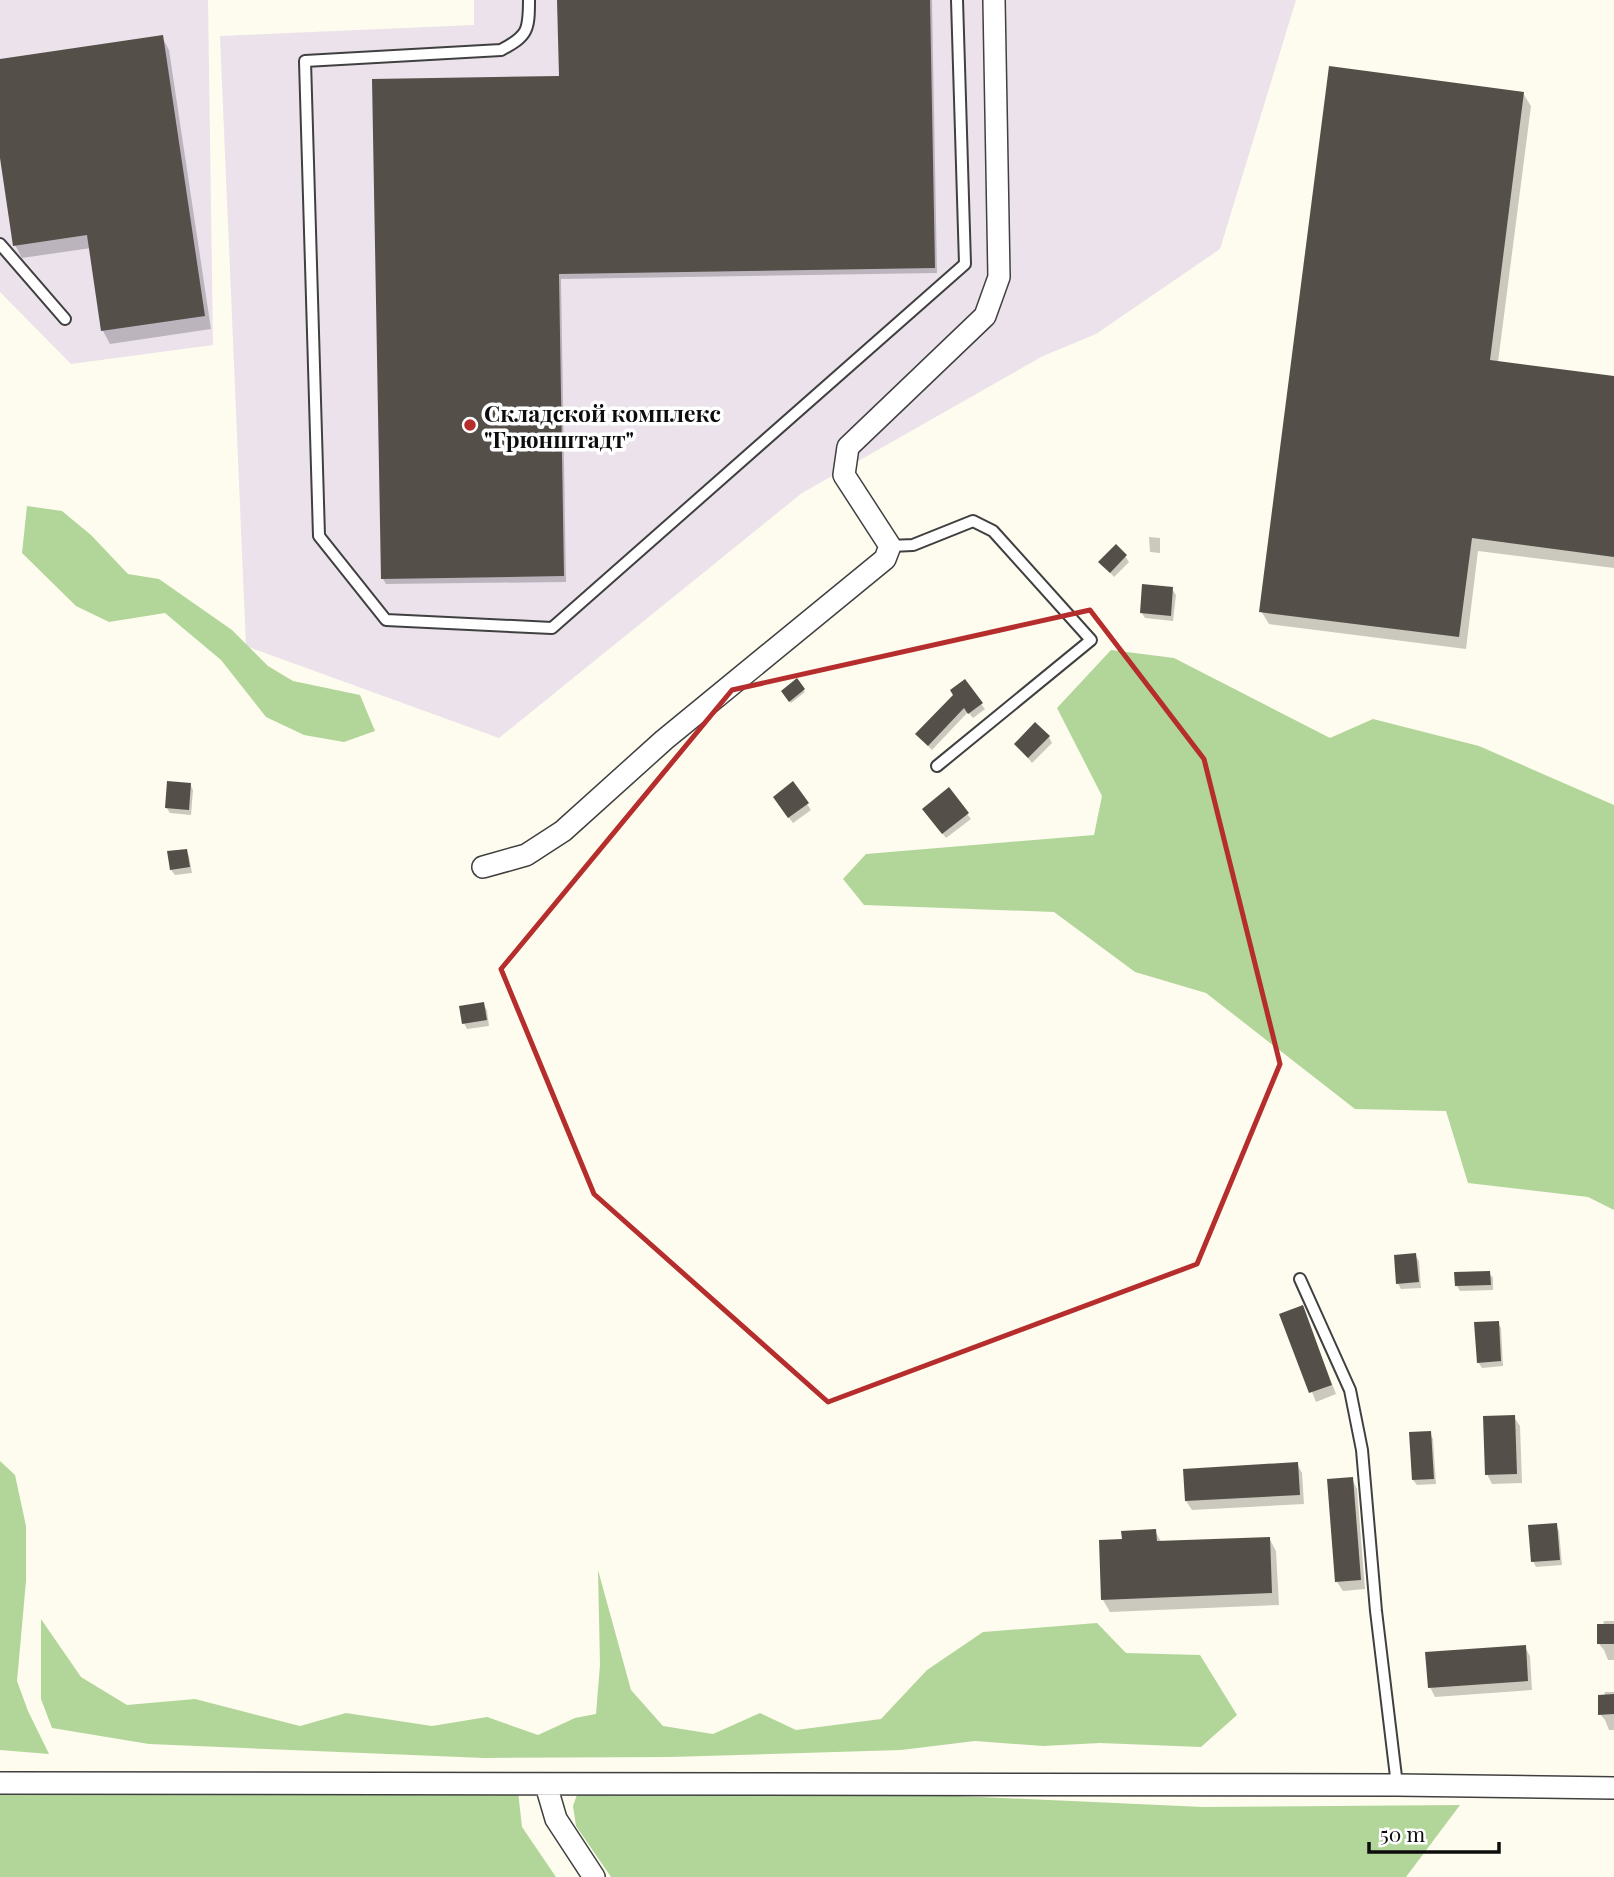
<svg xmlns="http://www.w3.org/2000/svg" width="1614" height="1877" font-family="'Playfair Display',serif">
<rect width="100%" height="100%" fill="#fefcee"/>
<path fill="#ebe2eb" d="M0,0H208L213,345L71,364L0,292Z
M474,0H1296L1220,249L1096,334L1043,356L802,493L499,738L246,646L220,36L474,25Z"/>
<path fill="#b2d69a" d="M27,506L62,511L91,535L128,574L159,579L232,630L268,666L293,681L360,695L375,731L344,742L304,735L266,717L221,660L165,613L109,622L76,606L22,553Z
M1111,650L1174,658L1330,738L1373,719L1479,746L1614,805V1210L1588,1197L1468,1183L1446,1111L1355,1109L1206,993L1135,972L1054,912L864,905L843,879L866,854L1094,835L1102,796L1057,708Z
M0,1461L15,1475L26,1526V1581L17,1681L28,1711L49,1754L0,1750Z
M598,1570L631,1690L663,1726L713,1734L760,1713L796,1730L881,1719L927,1670L983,1632L1097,1623L1126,1653L1200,1655L1237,1715L1201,1747L1100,1743L1043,1746L975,1741L901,1750L670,1757L484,1758L149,1744L52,1728L41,1699V1619L81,1677L127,1705L195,1699L300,1726L346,1713L432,1726L487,1717L538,1735L575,1718L596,1714L600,1665Z
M0,1788L518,1791L522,1827L556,1877H0Z
M578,1792L915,1794L1203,1807L1460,1805L1406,1877H611L576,1826L573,1806Z"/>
<path fill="#0003" d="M559,0H932L937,273L561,279L566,582L386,584L383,579L560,78Z
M162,37L169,50L211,329L110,344L103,331L91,248L22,258L15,245L0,147V61Z
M1523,93L1531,106L1498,362L1614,377V568L1478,551L1466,649L1269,624L1261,611Z
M1149,537L1160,538V553L1150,552Z
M1125,556L1129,562L1114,577L1101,562Z
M1172,589L1176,595L1173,621L1145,618L1141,612Z
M797,681L805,692L791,703L783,691Z
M955,695L981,704L985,709L973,718L968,712L932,750L917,734Z
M1049,737L1052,743L1032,763L1016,744Z
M190,784L193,790L191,815L170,813L166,807Z
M778,803L807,804L811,810L793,823Z
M967,814L971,819L946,838L928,815Z
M186,850L189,856L192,873L175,875L171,870Z
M483,1004L487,1010L489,1026L467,1029L464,1023Z
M1415,1255L1419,1261L1421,1288L1401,1289L1398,1284Z
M1489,1273L1493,1278V1290L1460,1291L1457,1286Z
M1302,1307L1336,1394L1316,1402L1281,1315Z
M1498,1323L1501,1328L1503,1366L1482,1368L1478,1362Z
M1514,1417L1520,1426L1522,1483L1492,1484L1487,1474Z
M1430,1433L1433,1439L1436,1484L1417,1485L1413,1480Z
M1297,1464L1302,1473L1304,1504L1192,1510L1186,1501Z
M1352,1479L1357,1489L1365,1589L1343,1591L1337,1582L1329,1481Z
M1556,1525L1559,1531L1562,1565L1536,1567L1533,1561Z
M1155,1531L1162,1543L1269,1538L1276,1551L1279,1605L1110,1612L1103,1600L1123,1541Z
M1604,1621H1614V1660H1608L1604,1650L1599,1644Z
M1525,1647L1530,1656L1532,1690L1435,1697L1430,1687Z
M1605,1692H1614V1730H1609L1605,1720L1600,1714Z"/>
<path fill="#554f4a" d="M557,0H930L935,268L559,274L564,576L381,579L372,79L559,76Z
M163,35L205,316L101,331L87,235L13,246L0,158V59Z
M1329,66L1524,92L1490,360L1614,376V557L1472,538L1459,637L1259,612Z
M1116,544L1127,555L1110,573L1098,562Z
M1142,584L1173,587L1171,616L1140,613Z
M797,678L805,689L789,702L781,691Z
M965,679L983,703L968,714L964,708L928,746L915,734L953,695L950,690Z
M1035,722L1050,736L1028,758L1014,744Z
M167,781L191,783L189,810L165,808Z
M793,781L809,803L788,818L773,797Z
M949,787L969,813L942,834L922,809Z
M187,849L190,867L170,870L167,851Z
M484,1002L487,1020L462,1024L459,1006Z
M1416,1253L1419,1282L1396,1284L1394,1255Z
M1490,1271L1491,1285L1455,1286L1454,1272Z
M1303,1305L1332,1385L1309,1393L1279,1314Z
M1499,1321L1501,1361L1477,1363L1474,1322Z
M1515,1415L1517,1474L1485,1475L1483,1416Z
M1431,1431L1434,1479L1412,1480L1409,1432Z
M1298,1462L1300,1495L1185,1501L1183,1469Z
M1353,1477L1361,1580L1335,1582L1327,1479Z
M1557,1523L1560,1560L1531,1562L1528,1525Z
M1156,1529L1157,1541L1270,1537L1272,1593L1101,1600L1099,1540L1122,1539L1121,1531Z
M1597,1624H1614V1644H1597Z
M1526,1645L1528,1681L1428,1688L1425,1652Z
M1614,1694V1714L1598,1715V1695Z"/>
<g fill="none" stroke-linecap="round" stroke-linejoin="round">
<g stroke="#404040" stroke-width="14">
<path id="lane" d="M529,0C529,30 528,36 501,50L305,61L319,536L386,620L552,628L965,264L957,0
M0,244L65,319
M890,546L913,545L973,521L993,531L1091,640L937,766
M1300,1279L1350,1390L1362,1450L1376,1611L1397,1785"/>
</g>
<g stroke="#404040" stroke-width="24">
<path id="street" d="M483,867L526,855L563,831L664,740L885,559L890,546L844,475L848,447L985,316L999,277L994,0
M0,1783L1397,1785L1614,1788
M546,1785L556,1819L594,1877"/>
</g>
<use href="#lane" stroke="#fff" stroke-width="10"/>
<use href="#street" stroke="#fff" stroke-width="21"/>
</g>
<path fill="none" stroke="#b52e2d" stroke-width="5" stroke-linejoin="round" d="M1090,610L1204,759L1280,1064L1197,1264L828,1402L594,1194L501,969L732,690Z"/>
<circle fill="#b52e2d" stroke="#fff" stroke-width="2.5" cx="470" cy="425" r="7"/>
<g text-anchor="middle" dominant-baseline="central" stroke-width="7" stroke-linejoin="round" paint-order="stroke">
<g font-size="23" font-weight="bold" fill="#0d0d0d" stroke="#fff" text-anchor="start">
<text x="484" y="412">Складской комплекс<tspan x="484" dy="26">"Грюнштадт"</tspan></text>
</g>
</g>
<path d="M1369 1842v10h130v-10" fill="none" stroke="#0d0d0d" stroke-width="3.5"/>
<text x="1380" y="1842" font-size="21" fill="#0d0d0d" stroke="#ffffff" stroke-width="5" paint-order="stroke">50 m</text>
</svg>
